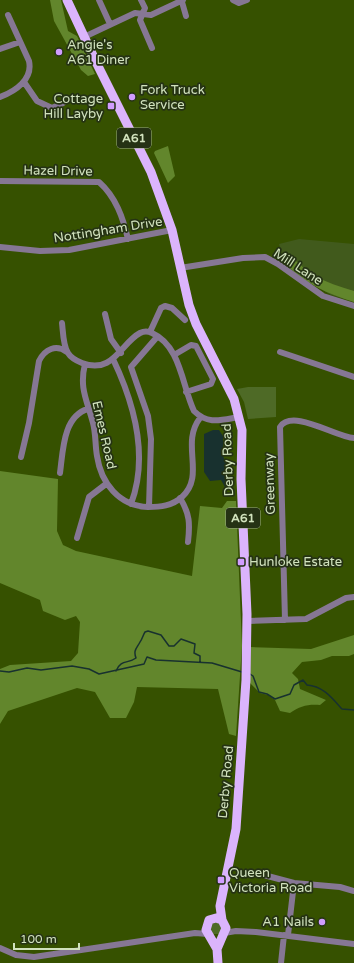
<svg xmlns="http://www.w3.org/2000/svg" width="354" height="963" font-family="'Varela Round',sans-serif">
<rect width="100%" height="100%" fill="#365100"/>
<path fill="#415a1c" d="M299,239L354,244V302L331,295L292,271L284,263L279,244Z"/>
<path fill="#4e6a26" d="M248,387H276V417L248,419L244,402L237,389Z
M212,921L223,925L219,934H213L209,926Z"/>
<path fill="#62862c" d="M50,0H61L68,31L77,36L95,74L88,76L81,70L54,21Z
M168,146L175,176L168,183L154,153L155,151Z
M287,256C298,260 303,269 313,275C326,282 340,287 354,291V302C327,294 305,283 284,263Z
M0,471L58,479L57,531L63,545L76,551L192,576L200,506L222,508L227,501H236L242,646L236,736L229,734L218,689L137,687L134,702L126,718H110L95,692L77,688L8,711L0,724V669L10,665L71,661L78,653L80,622L76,616L65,620L43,611L40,600L0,583Z
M354,635V654L349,656H332L321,660L302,662L292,673L298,679L300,689L326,700L320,705C308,704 300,706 290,713L280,711L275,700L268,695L260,693L250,683V647L311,649Z"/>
<path fill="#18312f" d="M213,430H219L223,436V456L228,468L226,489L221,480L210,481L204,472V434Z"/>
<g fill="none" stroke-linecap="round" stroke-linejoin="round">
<path stroke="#18312f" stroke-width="1.5" d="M0,671L9,672L27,668L41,670L72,666L89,669L99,674L144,664L147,657L156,660L212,663L242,672
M116,671C121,659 128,664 136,658C133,650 137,648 140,642C142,640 143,635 145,632L148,631L161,635L169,646H174L181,639L195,644L194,653L200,656V662
M250,674L253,676L259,692L267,694L275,699L290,694L294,685L303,680L307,685C323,686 332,698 342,709L354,710"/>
<path stroke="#867794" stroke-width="6" d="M99,0L110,24
M141,0L145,8L140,20L152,48
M233,0L239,3L247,0
M182,2L186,16
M84,37L135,13L151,15L183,0
M0,49L20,42
M24,82L37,101L52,108L63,103
M0,97C16,91 33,79 29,61L8,15
M0,181L99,182C116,197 123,218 128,239
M0,247L40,251L69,250L172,230
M180,268L243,258L265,257L278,264L323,296L354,306
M105,314L111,339L121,353
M62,323C63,331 63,346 68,353C71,358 77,361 82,363C113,375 121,343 140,333C144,331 148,331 152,333C181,346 182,386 194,411C208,425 221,420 239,417
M150,332L161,308L165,306L172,308L185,320
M280,352L354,377
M174,355L191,345L196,346L213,379L211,384L186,392
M113,359C134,403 149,456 131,504
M85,364C79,388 87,400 93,423C96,434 95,445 97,456C101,483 119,506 148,507C160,507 172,506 182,497C206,475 180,444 200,418
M21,457L29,423L39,361C45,349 56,344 67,352
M60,473C63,451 63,416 88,409
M180,498C190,514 190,524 188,542
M149,507L151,439L148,416L131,367L157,337
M77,538L89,497L106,484
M285,620L280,427C292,408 336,437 354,438
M247,621L306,619L346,598L354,597
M260,874L294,883L340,887L354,891
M224,933L236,931L256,932L354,944
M288,935L294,883
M0,948L16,955L34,957L195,933L208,934
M281,963L284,935"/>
<path stroke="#dbb4fc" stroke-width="9" d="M67,0L96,62L151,172L172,230L189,305L196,324L234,399L242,430L241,479L247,614L246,680L236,829L220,906L222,920
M217,949L226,928L222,920L216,918L209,920L206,930L217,949L218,963"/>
</g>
<g fill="#d19dfe" stroke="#253214" stroke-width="1.5">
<circle cx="59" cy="52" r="4"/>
<circle cx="132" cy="97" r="4"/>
<rect x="107" y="102" width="8" height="8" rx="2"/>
<rect x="237" y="558" width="8" height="8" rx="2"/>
<rect x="217" y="876" width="8" height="8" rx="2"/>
<circle cx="322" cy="922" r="4"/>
</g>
<g text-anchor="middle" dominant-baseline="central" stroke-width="3.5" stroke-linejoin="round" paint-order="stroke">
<g fill="#253214" stroke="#9dad8a" stroke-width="1">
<rect x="117" y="128" width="34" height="20" rx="3"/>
<rect x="226" y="508" width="34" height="20" rx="3"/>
</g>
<g font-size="12" font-weight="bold" fill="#d1e2bd">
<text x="134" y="138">A61</text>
<text x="243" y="518">A61</text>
</g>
<g font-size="13" fill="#d1e2bd" stroke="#253214" text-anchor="start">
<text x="67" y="45">Angie's<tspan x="67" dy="15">A61 Diner</tspan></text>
<text x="140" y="90">Fork Truck<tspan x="140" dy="15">Service</tspan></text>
<text x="103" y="99" text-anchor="end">Cottage<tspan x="103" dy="15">Hill Layby</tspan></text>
<text x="249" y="562">Hunloke Estate</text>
<text x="229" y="873">Queen<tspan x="229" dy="15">Victoria Road</tspan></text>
<text x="314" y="922" text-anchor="end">A1 Nails</text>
</g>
<g font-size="13" fill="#d1e2bd" stroke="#253214">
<text transform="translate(58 171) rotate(1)">Hazel Drive</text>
<text transform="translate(108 230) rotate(-9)">Nottingham Drive</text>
<text transform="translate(298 267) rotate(33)">Mill Lane</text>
<text transform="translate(104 435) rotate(77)">Emes Road</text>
<text transform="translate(228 460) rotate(-92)">Derby Road</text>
<text transform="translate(270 484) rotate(-92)">Greenway</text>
<text transform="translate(226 782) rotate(-85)">Derby Road</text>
</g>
</g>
<path d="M14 943v6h65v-6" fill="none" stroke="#d1e2bd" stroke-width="2"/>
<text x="20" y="943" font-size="12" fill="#d1e2bd" stroke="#253214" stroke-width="3" paint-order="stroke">100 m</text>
</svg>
